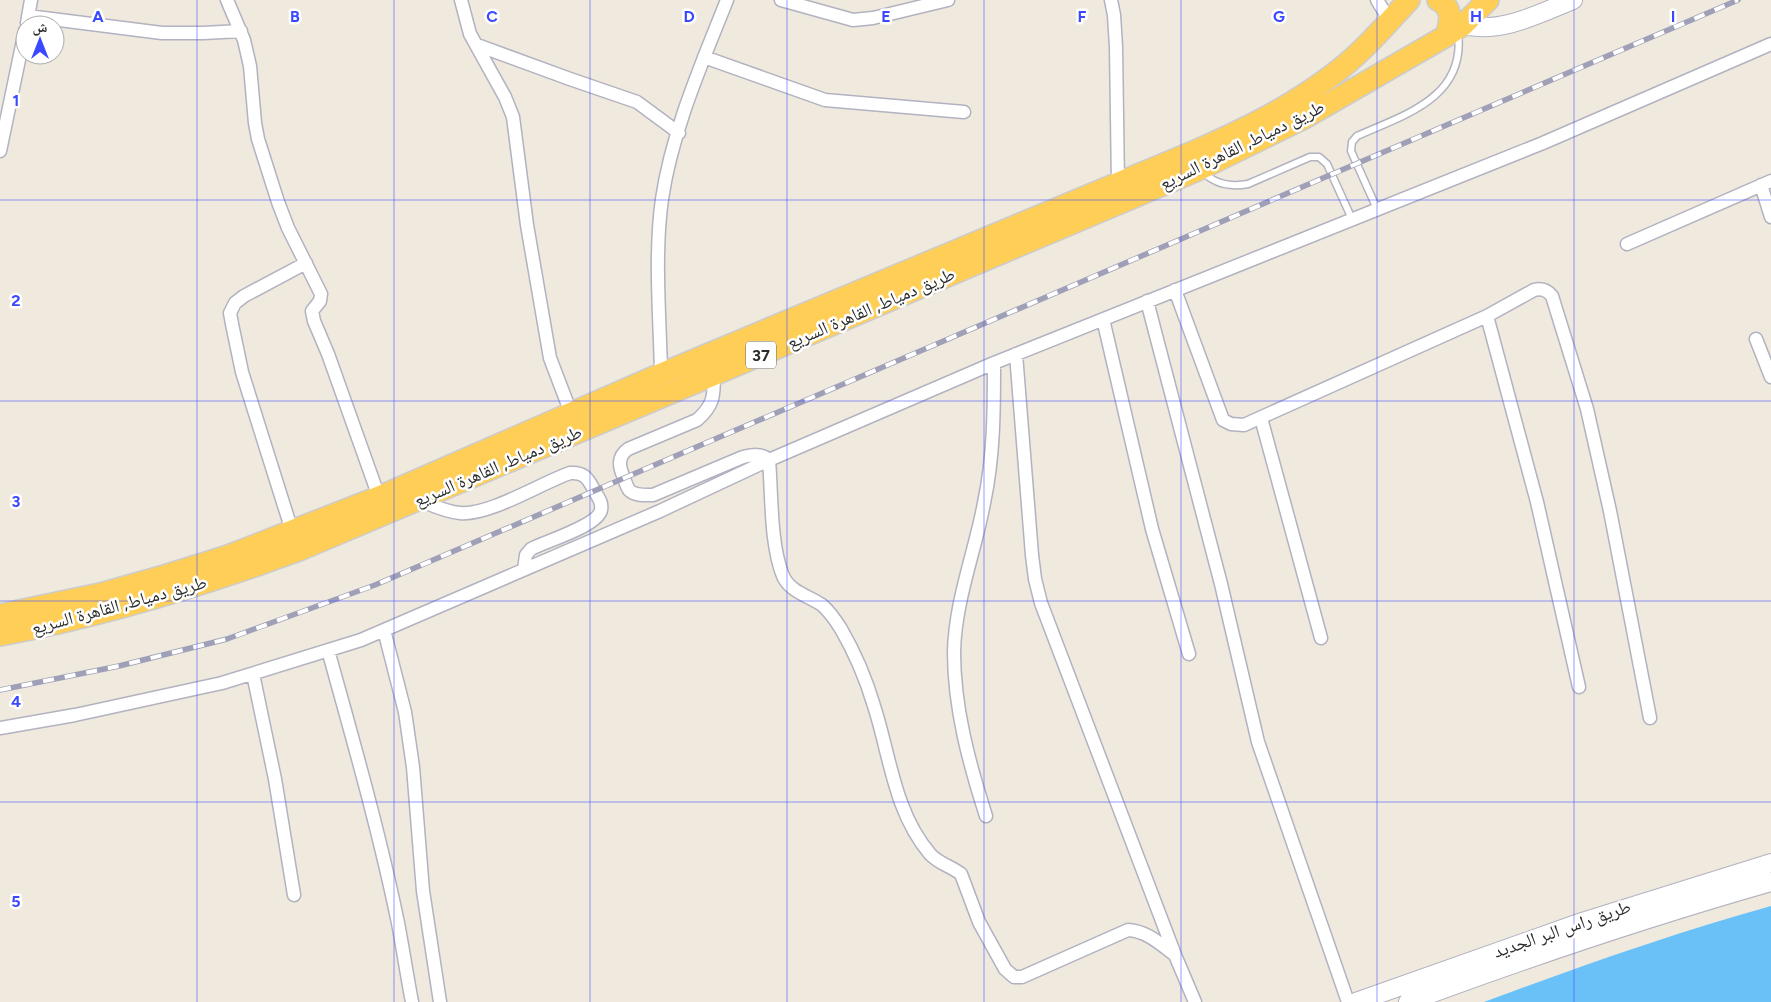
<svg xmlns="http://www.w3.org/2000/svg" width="1771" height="1002" font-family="Figtree,'Noto Naskh Arabic',sans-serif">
<rect width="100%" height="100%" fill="#efe9de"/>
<path fill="#69c1f8" d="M1771,906V1002H1484C1578,967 1674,933 1771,906Z"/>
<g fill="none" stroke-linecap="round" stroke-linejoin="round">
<g stroke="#b2b2c1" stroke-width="9">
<path id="service" d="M1202,171C1215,185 1231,187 1248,184L1310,157H1319L1327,164L1352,219
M1377,209L1351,151L1352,142L1357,136C1404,115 1466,98 1458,33"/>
</g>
<g stroke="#b2b2c1" stroke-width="15">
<path id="minor" d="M227,0L244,40L250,66L255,123L258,139L278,202L288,228L321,294L320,301L312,311L314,321L328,354L379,497
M461,0L470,34L505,97L513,117L527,225L550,358L571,413
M781,0L853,20L873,18L948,0
M1111,0L1114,15L1116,47L1118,185
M1377,0L1390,21
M28,16L162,33H203L241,31
M27,23L31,0
M477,45L570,79L637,102L679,133
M704,57L825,100L964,112
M0,151L25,31
M1761,185L1771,217
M1627,244L1771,181
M1175,290L1223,420L1231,424L1244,425L1487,316L1534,290C1542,288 1547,290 1552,296L1587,409L1610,511L1650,718
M1147,301L1221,584L1258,742L1348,1002
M1487,316L1537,502L1579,687
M1103,319L1152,529L1189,654
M1756,339L1771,377
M1016,354L1032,555L1035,579L1041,603L1175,955L1195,1002
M661,374C660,318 654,255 662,199C672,131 702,63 727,0
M714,374C714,396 714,405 697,420L628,449C617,457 619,467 624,478C625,481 627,487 629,490C635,496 645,495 653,495L743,457C752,455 762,453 769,460C772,495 770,544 783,576C790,592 809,596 822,605C829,611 836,621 841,629C855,653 866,679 874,706C890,755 894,812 930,854C939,864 951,866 961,874L979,922L1005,969L1014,977H1022L1128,930C1147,931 1160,944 1175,955
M1261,418L1321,638
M419,500C432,505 446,512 460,513C489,516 541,483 570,473C583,472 587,477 593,488C596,495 603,501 601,510C598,526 546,541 531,549L526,555L524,569
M292,531L242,372L232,324L230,313L235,303L244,296L306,263
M384,630L405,712L413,767L423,891L440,1002
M328,650C353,740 379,831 398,923C403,949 407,976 412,1002
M253,674L275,779L294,895
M0,728L75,715L222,683L361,640L660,511L769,460L994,363L1543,143L1771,44
M986,816C969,763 954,708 954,652C955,601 975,552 984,503C994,456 994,410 994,363"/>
</g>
<g stroke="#b2b2c1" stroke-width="20">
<path id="secondary" d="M1463,25C1501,34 1538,14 1573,0
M1356,1002L1582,922L1771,863
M1408,1002C1527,958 1648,917 1771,882"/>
</g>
<g stroke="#ccc" stroke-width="24">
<path id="trunk" d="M1438,0C1453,8 1451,21 1446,36
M0,615L100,594L164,576L228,556L292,531L379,497L661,374L1193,152C1244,130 1295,105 1339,70C1365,49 1386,25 1409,0
M0,635C102,616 201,586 299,550L1200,169L1304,118L1446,36L1463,25L1488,0"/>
</g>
<use href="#service" stroke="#fff" stroke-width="6"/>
<use href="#minor" stroke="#fff" stroke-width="12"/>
<use href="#secondary" stroke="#fff" stroke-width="18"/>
<use href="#trunk" stroke="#fece57" stroke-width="21"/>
<g stroke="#9fa0b8" stroke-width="5.5">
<path id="rail" d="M0,690L119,666L227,639L375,585L1738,0"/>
</g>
<use href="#rail" stroke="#fff" stroke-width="4" stroke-dasharray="11" stroke-linecap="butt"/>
</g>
<path fill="none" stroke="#3a48ff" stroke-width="1" stroke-opacity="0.55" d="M197,0V1002M394,0V1002M590,0V1002M787,0V1002M984,0V1002M1181,0V1002M1377,0V1002M1574,0V1002M0,200H1771M0,401H1771M0,601H1771M0,802H1771"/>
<g text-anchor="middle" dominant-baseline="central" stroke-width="5" stroke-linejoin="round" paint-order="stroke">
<rect fill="#fff" stroke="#6b6b6b" stroke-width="1" x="746" y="341.5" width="30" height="27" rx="4"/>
<g font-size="16" font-weight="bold" fill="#2c2c2c">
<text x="761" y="355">37</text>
</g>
<g font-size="18" fill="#2c2c2c" stroke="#fff">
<text transform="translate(1242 145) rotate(-26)">طريق دمياط, القاهرة السريع</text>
<text transform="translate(871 308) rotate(-23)">طريق دمياط, القاهرة السريع</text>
<text transform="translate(498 466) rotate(-23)">طريق دمياط, القاهرة السريع</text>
<text transform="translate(119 605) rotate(-15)">طريق دمياط, القاهرة السريع</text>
<text transform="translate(1562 929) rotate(-19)">طريق راس البر الجديد</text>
</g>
</g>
<g font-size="16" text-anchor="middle" font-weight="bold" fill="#3a48ff" stroke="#fff" stroke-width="5" stroke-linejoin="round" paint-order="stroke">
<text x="98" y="22">A</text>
<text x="295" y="22">B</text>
<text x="492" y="22">C</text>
<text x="689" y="22">D</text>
<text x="886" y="22">E</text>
<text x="1082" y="22">F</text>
<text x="1279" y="22">G</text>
<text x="1476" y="22">H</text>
<text x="1673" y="22">I</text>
<text x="16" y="106">1</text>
<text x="16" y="306">2</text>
<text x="16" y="507">3</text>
<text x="16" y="707">4</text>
<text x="16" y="907">5</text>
</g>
<g transform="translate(40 40)"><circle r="24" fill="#ffffff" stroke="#ababab"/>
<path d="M0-4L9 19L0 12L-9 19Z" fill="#3a48ff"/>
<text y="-8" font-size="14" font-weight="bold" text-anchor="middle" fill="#2c2c2c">ش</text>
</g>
</svg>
